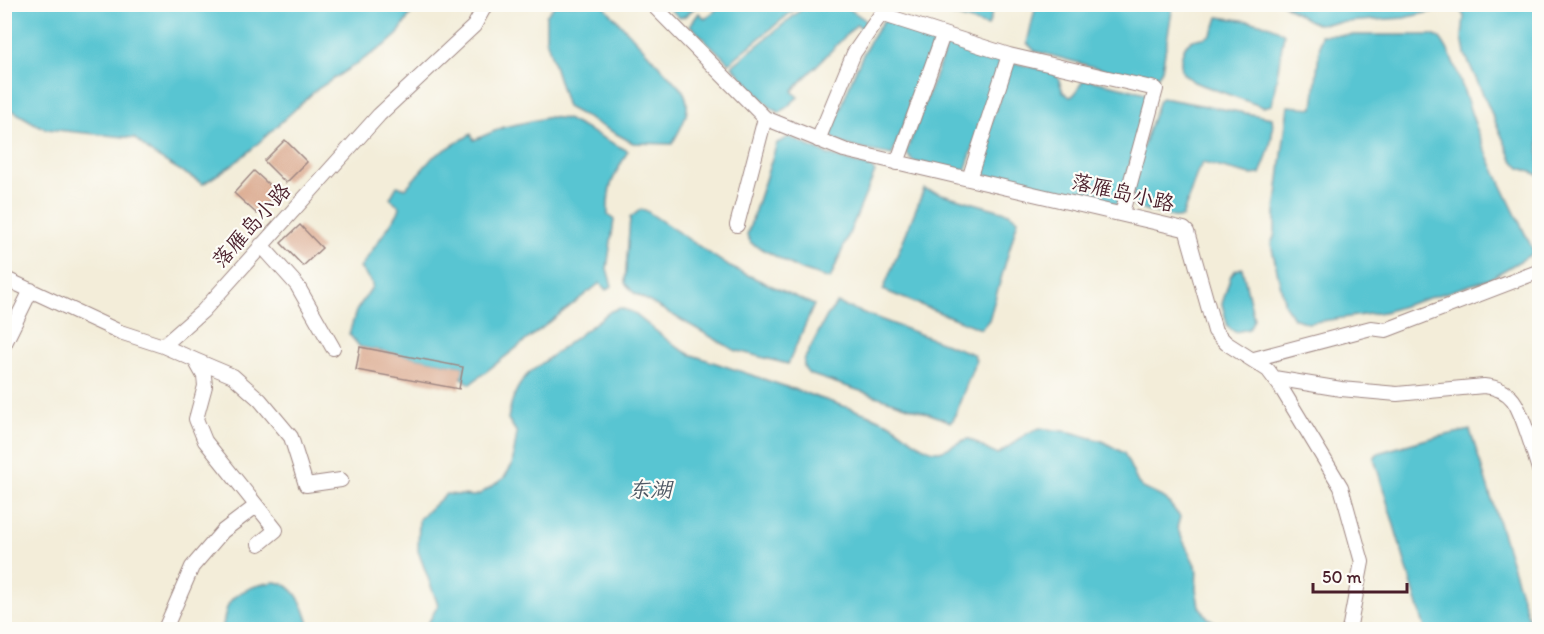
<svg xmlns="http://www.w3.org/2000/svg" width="1544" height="634" font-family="Itim,'LXGW WenKai TC',sans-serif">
<rect width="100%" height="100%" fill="#fdfcf7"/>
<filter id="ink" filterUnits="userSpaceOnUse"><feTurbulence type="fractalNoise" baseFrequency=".0167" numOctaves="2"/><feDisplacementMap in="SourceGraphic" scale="12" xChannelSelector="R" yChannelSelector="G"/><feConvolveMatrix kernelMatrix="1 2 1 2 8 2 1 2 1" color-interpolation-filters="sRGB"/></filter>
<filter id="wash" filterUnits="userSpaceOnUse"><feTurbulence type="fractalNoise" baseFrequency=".008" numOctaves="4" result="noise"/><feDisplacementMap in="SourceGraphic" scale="24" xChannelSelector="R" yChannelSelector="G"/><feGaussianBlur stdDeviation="1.35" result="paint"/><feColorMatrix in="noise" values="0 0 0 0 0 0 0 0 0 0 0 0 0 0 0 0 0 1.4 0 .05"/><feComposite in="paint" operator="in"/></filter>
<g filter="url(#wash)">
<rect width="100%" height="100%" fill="#f3edd9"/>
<path fill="#59c5d2" stroke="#52727e" stroke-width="1.5" d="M5,4H416V5L398,34L387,44L316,90L254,147L235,163L203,184L154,155L134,138L47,129L37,125L5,106Z
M602,4L683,91C694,110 681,127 672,144L633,143L567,107L546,39V16L555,5Z
M665,5H698L685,16L680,18Z
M722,5V4L800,5L729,63L690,25L699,13L705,19Z
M807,5H843L864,19L867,25L864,30L857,24L792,91L798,97L780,113L770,107L732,66Z
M919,5H995L988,26Z
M1036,5H1173L1162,70L1155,80L1149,82L1035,51L1027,43Z
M1284,5H1539V175L1520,168L1512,159L1465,54L1462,37L1464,16L1460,10L1447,8L1404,18L1317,24L1308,20Z
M1218,17C1236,20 1272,21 1284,34L1272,105L1263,107L1194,82L1183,73C1179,64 1181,46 1191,41C1197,38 1204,39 1210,35C1215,30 1216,23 1218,17Z
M884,20L929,33L934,39V46L892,155C875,151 841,148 831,135C846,95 858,55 884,20Z
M1321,35H1432L1440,38C1455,56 1468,107 1478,132C1494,172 1514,211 1533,250L1532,254L1489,279L1384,312L1308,323L1293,318L1285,305L1271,244L1275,234V212L1288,106L1313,108Z
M948,42L997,58L1002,63L965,171L914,162L906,153Z
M1014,63L1056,72L1063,92L1070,97C1078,95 1078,84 1085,79L1142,92L1148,95L1120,203L1113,205L1103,203L981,174L978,161L1011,65Z
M1162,98L1272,118C1275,134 1267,159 1260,174L1251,175L1203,163L1198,170L1182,217L1177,218L1134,207C1125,190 1152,121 1159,100Z
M550,117L567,119L628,151C614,177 607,183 608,215L614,220L607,269L612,286L606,290L600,283L470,384L461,377L463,367L360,347L349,334L356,311L372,287V283L360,268L398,213L400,207L390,198L397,186L406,188L433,157L471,134L474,140L504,127Z
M789,137L829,155L872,168L875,172L830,279L799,269L751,243L747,235L777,143Z
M924,189L1009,213L1018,220L989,320L981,329L883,290Z
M640,210H645L730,267L814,305L788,364L734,350L634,293L625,283L630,218Z
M1242,268L1254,319L1249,329L1235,332L1228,327L1222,304L1231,275L1236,270Z
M837,303L973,354L976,360L953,420L950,422L933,415L809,374C803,368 803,365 805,358L827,316Z
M620,308L632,312L675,346L689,354L867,414C874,417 882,420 889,423C903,431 923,452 938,451C950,450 958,440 969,439C979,443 988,453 998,454L1028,433L1040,428L1070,432L1102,441L1124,453L1138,483L1143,488L1166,499L1180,517L1177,528L1197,569L1196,589L1199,606L1208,618L1227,629H425L438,605L418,551L419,519L446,494L474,496L480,494L504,478L512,465L517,433L508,419C511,401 516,386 529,373L611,311Z
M1470,430L1532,629H1425L1374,458L1378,453L1427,439Z
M276,582C297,585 306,611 310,629H222C224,622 225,612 228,605C234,591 262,583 276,582Z"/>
<g id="blocks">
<path fill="#ddaf95" d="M285,140L307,162L286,183L264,161Z
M254,171L277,192L257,214L234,193Z
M300,225L322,248L303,266L281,243Z
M360,347L463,367L459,389L356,370Z"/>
</g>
</g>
<g filter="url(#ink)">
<use href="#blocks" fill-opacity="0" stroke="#9e8682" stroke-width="1.5"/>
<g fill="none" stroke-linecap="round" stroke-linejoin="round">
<g stroke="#9e8682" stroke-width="16">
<path id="minor" d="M652,4L765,118L844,150L1184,229L1187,232L1215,331L1226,343L1268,370L1280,386L1341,487L1362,562L1349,630
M818,140L854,53L881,14L1009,55L1156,89L1122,213
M897,163L943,35
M969,179L1009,55
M737,225L765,118
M261,245L297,285L333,348
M4,278L120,332L163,346L203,311L379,115L474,26L486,4
M4,345L31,290
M163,346L195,360L204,376L205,386L196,419L205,441L276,530L259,544
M1254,359L1371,328L1386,330L1540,271
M195,360L233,376L260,400L291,437L306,485L341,480
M1274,378L1341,389L1397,394L1484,386C1495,387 1506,391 1513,400C1523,413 1534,455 1540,472
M165,629L192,567L223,531L256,506"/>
</g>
<use href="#minor" stroke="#fff" stroke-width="14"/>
</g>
</g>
<g text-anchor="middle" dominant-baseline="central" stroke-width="4.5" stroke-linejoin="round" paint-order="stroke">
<g font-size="21" fill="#4a1f2b" stroke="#fdfcf7">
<text transform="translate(1123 192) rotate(13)">落雁岛小路</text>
<text transform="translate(251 225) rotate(-48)">落雁岛小路</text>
</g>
<g font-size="22" font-style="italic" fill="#4f5965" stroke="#fdfcf7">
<text x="650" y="489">东湖</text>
</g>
</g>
<rect width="1544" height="634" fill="none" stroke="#fdfcf7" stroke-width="24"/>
<path d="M1313 583v9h94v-9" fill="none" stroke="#4a1f2b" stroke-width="3"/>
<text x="1322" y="583" font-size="18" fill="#4a1f2b" stroke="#fdfcf7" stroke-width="4.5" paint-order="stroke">50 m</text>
</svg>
